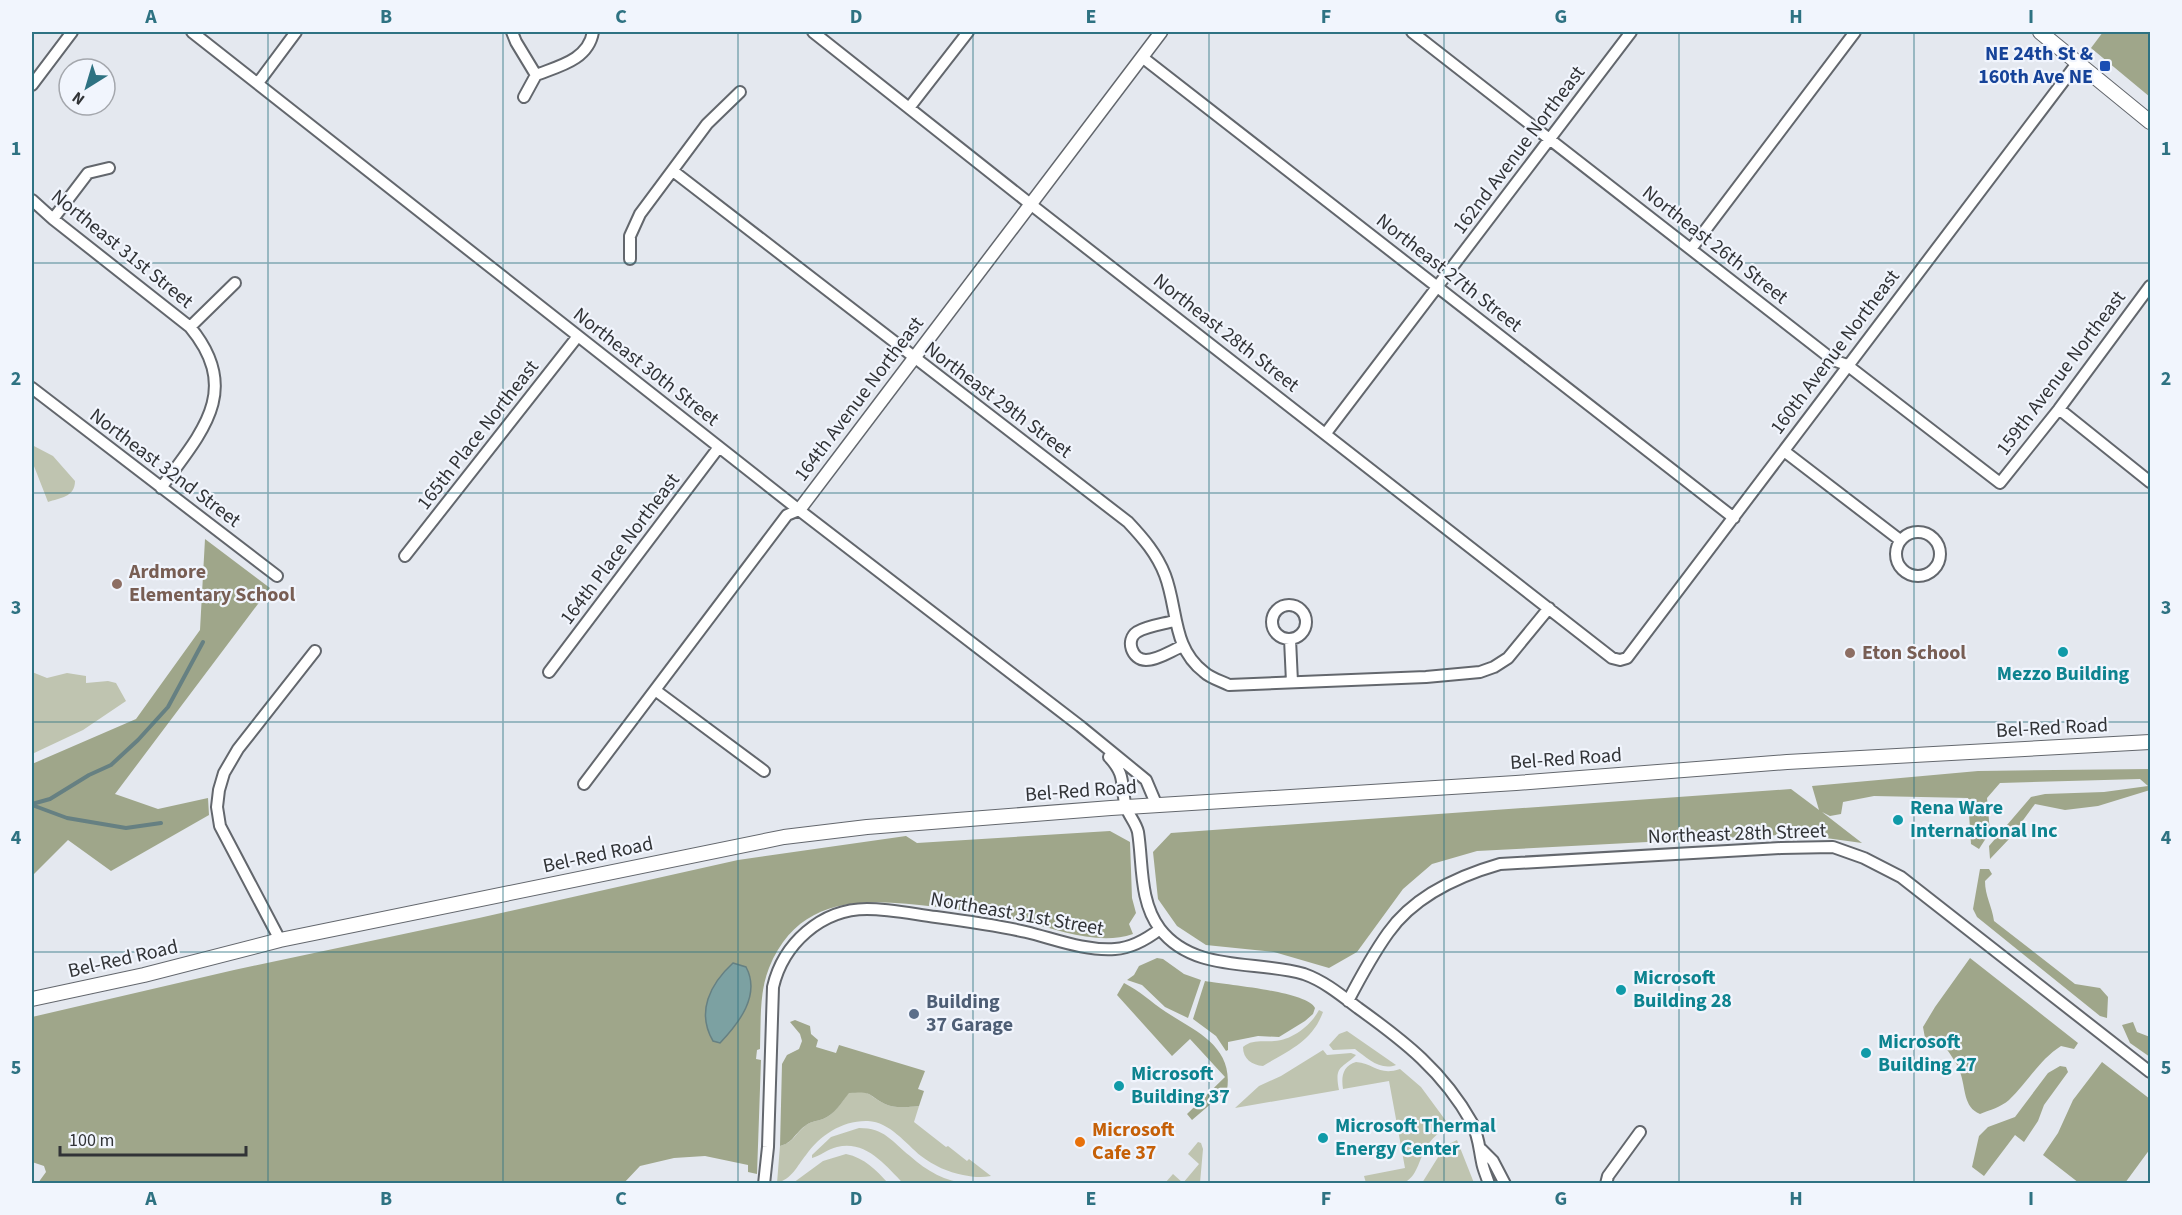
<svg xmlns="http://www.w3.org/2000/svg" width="2182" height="1215" font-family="'Source Sans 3',sans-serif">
<rect width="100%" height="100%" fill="#e4e8ef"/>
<path fill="#bfc4b0" d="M32,445L53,456L75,481C75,497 60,498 48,502L32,461Z
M32,672L47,678L67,673L86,676V683L108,681L116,683L126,701L83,730L32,754Z
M1319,1010L1323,1012C1312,1042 1289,1050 1263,1066C1252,1065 1243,1059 1243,1047C1252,1039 1263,1042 1274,1041C1293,1040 1311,1025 1319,1010Z
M1347,1031L1396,1065C1380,1071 1367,1058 1355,1049L1333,1050L1329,1045L1339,1034Z
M1323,1050L1327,1055L1351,1053L1356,1055C1342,1069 1334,1065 1339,1090L1235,1108L1259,1086L1281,1076Z
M1356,1062C1375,1064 1379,1076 1400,1069L1421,1087L1449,1125C1440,1131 1431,1139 1426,1148C1419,1159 1417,1178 1403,1183C1394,1187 1376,1184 1366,1183L1364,1176L1405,1168L1389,1081L1343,1089C1341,1076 1343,1066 1356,1062Z
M849,1092C873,1091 865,1094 885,1104C895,1109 908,1107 919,1106L914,1122L946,1147L948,1146L967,1161L969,1159L991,1176C982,1178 972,1177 963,1175C948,1172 934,1166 921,1156C906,1144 890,1122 868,1121C843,1120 820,1135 806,1155C797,1166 792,1179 777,1183L780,1146C793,1143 795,1134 805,1126C809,1122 817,1121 823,1119C834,1115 842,1102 849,1092Z
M859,1128C885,1128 891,1141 910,1156C927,1171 945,1182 968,1183H903C885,1165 866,1140 837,1147C828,1149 820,1156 812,1158V1155L831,1137Z
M1457,1140L1474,1183H1422L1445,1146Z
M1198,1142L1201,1143L1203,1149L1200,1183H1165L1173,1174L1183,1183L1199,1164L1188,1154Z
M846,1154C865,1158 876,1170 888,1183H793L823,1161Z"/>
<path fill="#9fa68a" d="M2103,32H2150V97L2091,48Z
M205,539L270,588L115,794L158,809L208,798L209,815L111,871L68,840L32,876V764L136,719L200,630Z
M2150,769V790L2098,806L2065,810L2035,804L2010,838L1990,859L1989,846L2031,797L2045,794L2104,792L2148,786L2140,779L2000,783L1987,798L1990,832L1979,849L1971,844L1968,798L1874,796L1843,802L1841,814L1830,816L1822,812L1862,843L1797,834L1477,851L1432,864L1403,889L1357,952L1329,968L1274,952L1206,945L1177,926L1158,899L1153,852L1171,833L1791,789L1819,810L1812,786L1978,771Z
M1110,831L1130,842L1132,898L1136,913L1129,924L1133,934C1099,946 1060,930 1026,922C997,915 967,911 937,907C869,899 800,892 769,968C759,993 761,1022 760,1049L757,1050L756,1059L761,1060L757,1174L748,1172V1165L705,1156L674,1158L640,1166L623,1184L38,1183L46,1172L44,1166L32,1162V1017L234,970L479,918L738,860L906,836L917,843Z
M1980,869H1989L1992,874L1985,881C1985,896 1992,906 1994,921L2075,984L2100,988L2108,997L2107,1018L2100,1016L1977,917L1973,909Z
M1157,958L1163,959L1184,974L1201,980L1188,1018L1165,1007L1142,985L1127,980L1134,975L1139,966Z
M1970,958L2078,1043L2074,1049L2061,1046C2039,1060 2028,1082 2009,1100C2001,1107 1990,1110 1980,1114C1963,1107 1966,1088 1960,1072C1957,1062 1948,1052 1943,1043L1925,1038L1923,1027L1935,1007Z
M1205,981C1226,985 1307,991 1315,1008L1313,1014L1305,1021L1279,1037L1258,1036L1228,1042V1050L1226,1051L1216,1036L1193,1019Z
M1124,983C1140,991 1151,1002 1166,1012C1195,1031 1234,1046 1227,1090L1192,1120L1187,1114L1225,1077L1190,1039L1172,1056L1117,995Z
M795,1020L810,1026L811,1034L818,1040L816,1047L836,1053L839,1045L925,1071L918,1089L924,1091L919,1106C908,1107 895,1109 885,1104C866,1094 873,1091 849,1093C842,1102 834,1115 823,1119C817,1121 809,1122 805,1126C795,1133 793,1143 780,1146L782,1064L787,1055L799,1049L802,1041L800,1034L790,1022Z
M2133,1022L2137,1032L2150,1037V1057L2130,1043L2122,1025Z
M2102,1062L2150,1099V1149L2125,1183H2079L2043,1155L2058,1133L2073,1100Z
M2060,1066L2066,1067L2068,1072L2044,1105L2038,1121L2024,1142L2015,1135L1984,1176L1972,1167L1979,1136L1988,1127L2015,1117L2048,1073Z"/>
<path fill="#7ca1a2" stroke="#668082" stroke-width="1.5" d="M733,963L746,967C761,995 739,1023 720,1043L713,1041C696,1012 710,984 733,963Z"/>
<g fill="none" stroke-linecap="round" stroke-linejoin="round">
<path stroke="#668082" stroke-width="4" d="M32,804L50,799L89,775L111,765L138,740L168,707L203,642
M32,805L67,818L126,828L161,823"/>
<g stroke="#63676d" stroke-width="14">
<path id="minor" d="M192,32L799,510L1080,726L1146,780L1157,806
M512,32L516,42L536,75
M813,32L1029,203L1612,658L1620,660L1627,658L2078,62
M1412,32L1833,360L1847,365L2000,483L2059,409L2150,286
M1142,57L1734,518
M258,83L296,32
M32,85L72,32
M524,97L536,75C559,66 588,60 593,32
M909,108L968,32
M673,171L1128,522C1143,538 1157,554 1165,575C1178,609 1172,648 1204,672C1210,678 1221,681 1229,685L1426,677L1480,672L1494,667L1508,658L1549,608
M32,200L53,219L190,327C243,391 201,433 161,488
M53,219L88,173L109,168
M1691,249L1855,32
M630,259V236L640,214L707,124L740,92
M190,327L235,283
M32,388L277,576
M2059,409L2150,482
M1326,433L1631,32
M1784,451L1900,540
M1896 554a22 22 0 1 1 44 0a22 22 0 1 1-44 0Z
M405,556L578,336
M1272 622a17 17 0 1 1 34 0a17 17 0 1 1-34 0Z
M1174,621C1163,624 1147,626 1137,632C1125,640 1132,660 1146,660C1158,660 1172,650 1183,646
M1290,639L1292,682
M549,672L719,447
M655,690L764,771
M1109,757C1127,776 1120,785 1126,807C1129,816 1136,823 1138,832C1143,864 1139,901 1160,929C1194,973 1256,960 1304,974C1324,981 1341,995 1358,1008C1404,1041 1443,1071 1472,1123C1479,1137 1479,1148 1482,1162C1483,1169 1487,1177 1489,1184
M584,784L787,515L799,510
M280,940L220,826L217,807L219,790L224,773L238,749L315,651
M1348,1001C1360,978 1373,954 1388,933C1414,896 1458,876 1500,864L1781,848L1833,847L1864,858L1901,877L2150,1072
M1481,1149L1493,1161L1505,1184
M764,1184L768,1147L773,987C783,944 821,909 867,909C890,909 913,914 936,917C966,921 996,925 1026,932C1055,939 1084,951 1115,949C1132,948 1147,939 1160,929
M1606,1184L1608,1176L1640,1132"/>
</g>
<g stroke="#63676d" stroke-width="15">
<path id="tertiary" d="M799,510L1161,32"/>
</g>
<g stroke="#63676d" stroke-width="16">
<path id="secondary" d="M2040,32L2150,122
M32,999L144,975L280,940L784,837L867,827L1111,808L1516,783L1787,762L2150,742"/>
</g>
<use href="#minor" stroke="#fff" stroke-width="10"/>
<use href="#tertiary" stroke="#fff" stroke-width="12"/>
<use href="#secondary" stroke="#fff" stroke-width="14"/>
</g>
<path fill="none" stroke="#2e7282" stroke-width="1.5" stroke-opacity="0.55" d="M268,32V1184M503,32V1184M738,32V1184M973,32V1184M1209,32V1184M1444,32V1184M1679,32V1184M1914,32V1184M32,263H2150M32,493H2150M32,722H2150M32,952H2150"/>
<rect fill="#1a4fb4" stroke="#f1f5fd" stroke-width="2" x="2099" y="60" width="12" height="12" rx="3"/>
<g fill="#8d6e63" stroke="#f1f5fd" stroke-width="2">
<circle cx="117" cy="584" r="6"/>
<circle cx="1850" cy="653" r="6"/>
</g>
<g fill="#0f9aa8" stroke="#f1f5fd" stroke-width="2">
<circle cx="2063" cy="652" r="6"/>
<circle cx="1898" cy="820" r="6"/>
<circle cx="1621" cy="990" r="6"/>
<circle cx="1866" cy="1053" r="6"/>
<circle cx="1119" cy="1086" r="6"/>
<circle cx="1323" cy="1138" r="6"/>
</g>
<circle fill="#5c6f8a" stroke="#f1f5fd" stroke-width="2" cx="914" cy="1014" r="6"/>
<circle fill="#e8710a" stroke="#f1f5fd" stroke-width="2" cx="1080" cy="1142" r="6"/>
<g text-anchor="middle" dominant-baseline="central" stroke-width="4.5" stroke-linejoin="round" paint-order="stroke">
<g font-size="20" font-weight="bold" fill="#164399" stroke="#f1f5fd" text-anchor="end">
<text x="2093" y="54">NE 24th St &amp;<tspan x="2093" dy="23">160th Ave NE</tspan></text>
</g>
<g font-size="20" fill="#313336" stroke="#f1f5fd">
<text transform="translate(1519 150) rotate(-53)">162nd Avenue Northeast</text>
<text transform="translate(1715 245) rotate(38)">Northeast 26th Street</text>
<text transform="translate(122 249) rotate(39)">Northeast 31st Street</text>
<text transform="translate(1449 273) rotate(38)">Northeast 27th Street</text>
<text transform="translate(1226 333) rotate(38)">Northeast 28th Street</text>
<text transform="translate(1835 352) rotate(-53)">160th Avenue Northeast</text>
<text transform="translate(646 367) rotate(38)">Northeast 30th Street</text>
<text transform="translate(2061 373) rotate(-53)">159th Avenue Northeast</text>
<text transform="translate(859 399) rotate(-53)">164th Avenue Northeast</text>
<text transform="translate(998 400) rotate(37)">Northeast 29th Street</text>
<text transform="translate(478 435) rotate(-52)">165th Place Northeast</text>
<text transform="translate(165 468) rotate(37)">Northeast 32nd Street</text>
<text transform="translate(620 549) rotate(-53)">164th Place Northeast</text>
<text transform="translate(2052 728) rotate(-3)">Bel-Red Road</text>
<text transform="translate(1566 759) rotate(-4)">Bel-Red Road</text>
<text transform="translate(1081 791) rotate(-4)">Bel-Red Road</text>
<text transform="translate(1737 834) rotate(-2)">Northeast 28th Street</text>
<text transform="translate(598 855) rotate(-12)">Bel-Red Road</text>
<text transform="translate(1017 914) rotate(10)">Northeast 31st Street</text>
<text transform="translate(123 959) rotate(-13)">Bel-Red Road</text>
</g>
<g font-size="20" font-weight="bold" fill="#785e54" stroke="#f1f5fd" text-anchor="start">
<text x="129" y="572">Ardmore<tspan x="129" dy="23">Elementary School</tspan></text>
<text x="1862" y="653">Eton School</text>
</g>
<g font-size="20" font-weight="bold" fill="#0d838f" stroke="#f1f5fd" text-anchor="start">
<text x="2063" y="674" text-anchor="middle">Mezzo Building</text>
<text x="1910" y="808">Rena Ware<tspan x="1910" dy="23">International Inc</tspan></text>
<text x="1633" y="978">Microsoft<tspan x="1633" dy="23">Building 28</tspan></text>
<text x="1878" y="1042">Microsoft<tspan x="1878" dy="23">Building 27</tspan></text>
<text x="1131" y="1074">Microsoft<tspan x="1131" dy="23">Building 37</tspan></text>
<text x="1335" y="1126">Microsoft Thermal<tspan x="1335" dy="23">Energy Center</tspan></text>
</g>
<g font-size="20" font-weight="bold" fill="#4e5e75" stroke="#f1f5fd" text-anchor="start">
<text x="926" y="1002">Building<tspan x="926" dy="23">37 Garage</tspan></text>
</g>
<g font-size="20" font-weight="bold" fill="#c56008" stroke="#f1f5fd" text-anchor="start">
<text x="1092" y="1130">Microsoft<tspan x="1092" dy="23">Cafe 37</tspan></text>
</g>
</g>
<rect width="2182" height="1215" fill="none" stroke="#f1f5fd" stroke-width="66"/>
<g transform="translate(87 87) rotate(217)"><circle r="28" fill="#f1f5fd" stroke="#a4a7ad" stroke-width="1.5"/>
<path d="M0-4.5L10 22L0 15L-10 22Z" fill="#2e7282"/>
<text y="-9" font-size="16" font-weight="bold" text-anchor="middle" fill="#313336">N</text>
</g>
<path d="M60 1146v9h186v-9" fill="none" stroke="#313336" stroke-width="3"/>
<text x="69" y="1146" font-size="18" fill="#313336" stroke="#f1f5fd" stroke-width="4.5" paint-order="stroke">100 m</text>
<rect x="33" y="33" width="2116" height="1149" fill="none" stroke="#2e7282" stroke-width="2"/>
<g font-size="20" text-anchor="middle" font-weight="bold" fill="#2e7282">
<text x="151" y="23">A</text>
<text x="386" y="23">B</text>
<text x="621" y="23">C</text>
<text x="856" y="23">D</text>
<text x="1091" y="23">E</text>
<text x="1326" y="23">F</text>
<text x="1561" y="23">G</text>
<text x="1796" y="23">H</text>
<text x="2031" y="23">I</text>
<text x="16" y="155">1</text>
<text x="2166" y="155">1</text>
<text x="16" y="385">2</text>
<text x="2166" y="385">2</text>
<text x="16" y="614">3</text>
<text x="2166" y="614">3</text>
<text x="16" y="844">4</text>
<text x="2166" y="844">4</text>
<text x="16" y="1074">5</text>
<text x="2166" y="1074">5</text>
<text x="151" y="1205">A</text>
<text x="386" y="1205">B</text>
<text x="621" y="1205">C</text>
<text x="856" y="1205">D</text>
<text x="1091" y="1205">E</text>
<text x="1326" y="1205">F</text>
<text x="1561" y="1205">G</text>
<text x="1796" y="1205">H</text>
<text x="2031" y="1205">I</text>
</g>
</svg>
